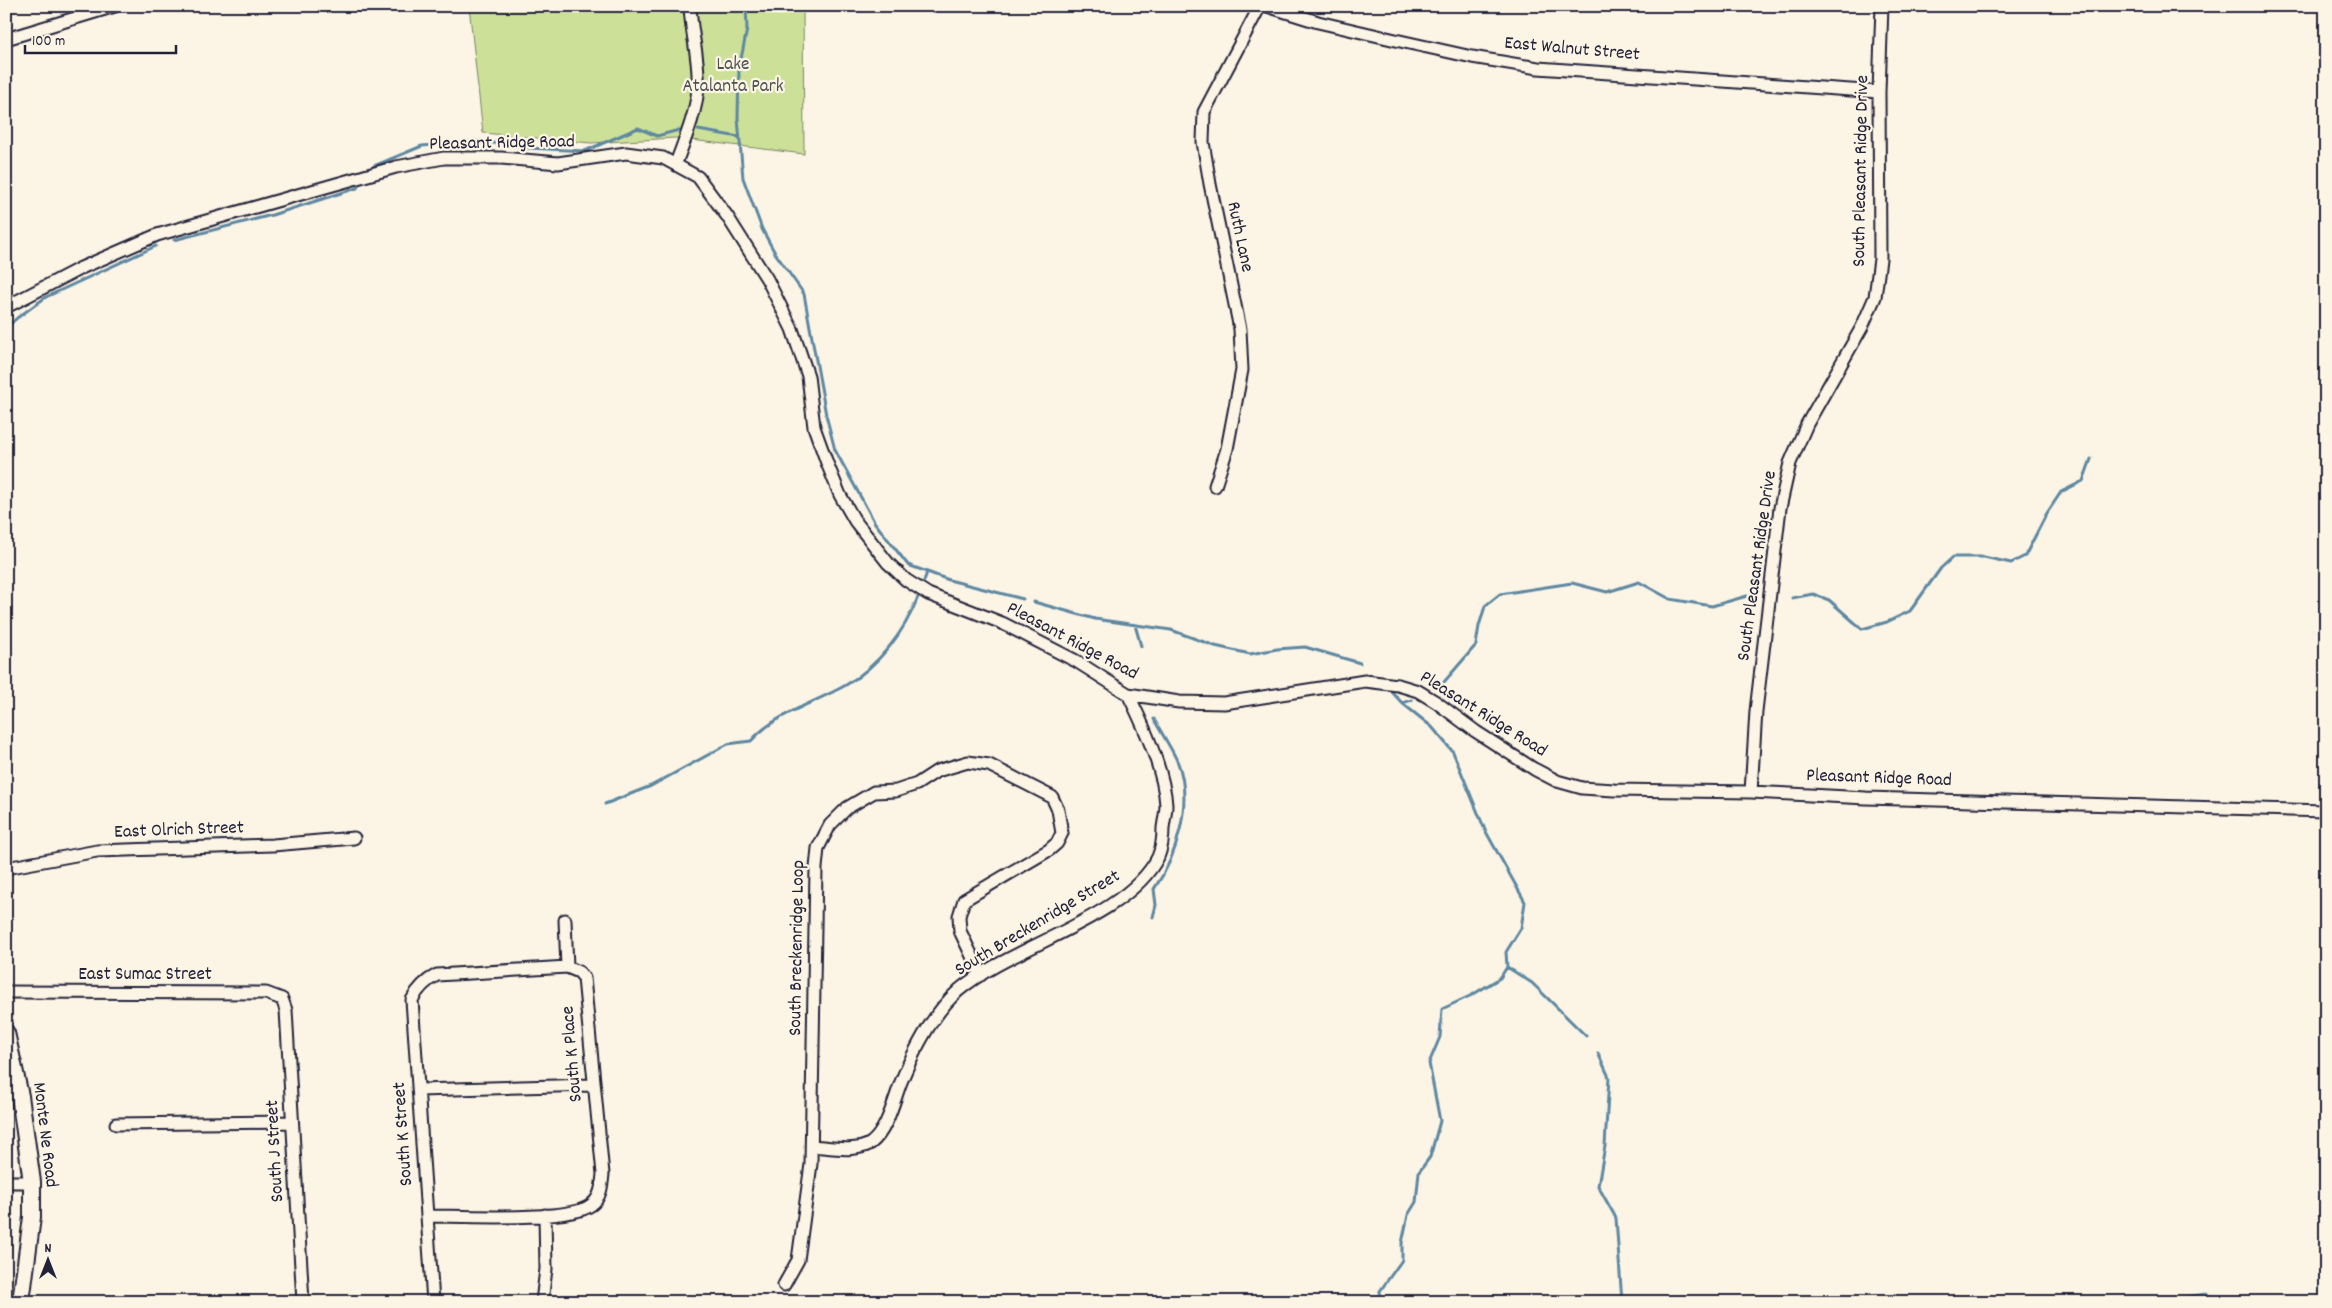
<svg xmlns="http://www.w3.org/2000/svg" width="2332" height="1308" font-family="Dekko,sans-serif">
<rect width="100%" height="100%" fill="#fcf5e5"/>
<filter id="ink" filterUnits="userSpaceOnUse"><feTurbulence type="fractalNoise" baseFrequency=".02" numOctaves="2"/><feDisplacementMap in="SourceGraphic" scale="10" xChannelSelector="R" yChannelSelector="G"/><feConvolveMatrix kernelMatrix="1 2 1 2 8 2 1 2 1" color-interpolation-filters="sRGB"/></filter>
<g filter="url(#ink)">
<path fill="#cce197" stroke="#778269" d="M469,6H803L804,154L675,138L591,143L483,133Z"/>
<path fill="#85cae7" stroke="#5d87a2" d="M2206,1293L2226,1302H2182L2187,1296Z"/>
<g fill="none" stroke-linecap="round" stroke-linejoin="round">
<path stroke="#5d87a2" stroke-width="3" d="M746,6L747,29L739,69L738,118L743,178L762,229L775,253L804,294L826,415L835,450L875,523L908,565L949,580L1023,599
M698,130L739,137
M374,166L422,146L479,141L529,148L585,151L638,128L657,136L679,130
M174,240L272,215L357,188L359,185
M6,328L17,318L46,297L156,246
M924,581L927,572
M1792,598L1813,594L1829,600L1862,629L1887,622L1910,611L1941,568L1953,557H1984L2011,563L2025,556L2047,513L2061,492L2083,481L2091,459
M1034,602L1095,619L1171,630L1215,646L1250,654L1277,649L1305,647L1360,663
M1135,625L1141,646
M1444,682L1476,645L1479,626L1485,606L1500,594L1572,583L1607,592L1639,582L1670,599L1712,606L1747,596
M1402,703L1412,700
M605,804L651,786L728,744L751,741C776,713 815,703 846,685C879,665 904,633 918,597
M1153,917L1156,905L1154,889C1177,857 1193,802 1178,763C1172,748 1161,733 1154,719
M1507,967L1532,983L1586,1036
M1598,1053L1609,1077L1605,1146L1598,1186L1616,1218L1622,1302
M1381,1302L1380,1291L1402,1260V1243L1408,1215L1416,1202L1419,1172L1430,1157L1440,1121L1429,1063L1440,1037L1442,1009L1472,995L1500,978L1507,967L1506,952L1521,928L1525,902L1485,830L1453,752L1432,727L1402,703L1392,692"/>
<g stroke="#22223b" stroke-width="15">
<path id="street" d="M1267,6L1318,22L1400,41L1472,57L1538,68L1879,92
M6,39L115,6
M676,163C685,139 696,114 698,88C700,60 691,34 690,6
M6,307L81,268L157,235L396,167L444,158H501L558,163L626,153L663,158L698,177L727,216L767,279L792,329L808,376L814,427L827,463L840,495L855,521L888,563L906,580L928,594L1002,623L1076,661L1128,694L1179,702L1224,703L1365,681L1398,685L1418,691L1436,702L1475,731L1534,769L1557,781L1582,788L1614,790L1751,792L1866,798L2326,811
M1215,486L1227,449L1242,370L1240,329L1210,184L1203,142L1204,112L1260,6
M1751,792L1756,711L1780,508L1790,463L1807,424L1862,327L1875,297L1880,259L1879,92L1882,6
M6,868L97,851L273,845L354,838
M565,920L567,967
M6,992L266,993L282,999L286,1010L303,1302
M419,1090L593,1085
M116,1124L292,1122
M812,1146C828,1147 856,1153 871,1143C887,1131 894,1100 901,1082C914,1050 932,1014 959,990C1011,946 1128,918 1158,857C1162,848 1163,837 1163,828C1164,820 1166,812 1166,805C1164,770 1144,726 1128,694
M6,1182H32
M428,1216C460,1216 570,1222 591,1205C601,1198 602,1185 603,1174L584,978L579,972L567,967L437,975C425,981 418,988 412,1000L433,1302
M784,1285L798,1260L811,1164L816,868L818,848L830,825L847,808L874,792L896,791L917,784L937,771L968,762L989,765L1052,797L1058,810L1062,833L1057,843L1049,850L964,900L959,916L960,931L981,975
M542,1302L546,1269L545,1215"/>
</g>
<g stroke="#22223b" stroke-width="20">
<path id="secondary" d="M6,1033L20,1096L32,1182V1217L21,1302"/>
</g>
<use href="#street" stroke="#fcf5e5" stroke-width="11"/>
<use href="#secondary" stroke="#fcf5e5" stroke-width="16"/>
</g>
</g>
<g text-anchor="middle" dominant-baseline="central" stroke-width="4.5" stroke-linejoin="round" paint-order="stroke">
<g font-size="19" fill="#22223b" stroke="#fcf5e5">
<text transform="translate(1572 50) rotate(5)">East Walnut Street</text>
<text transform="translate(502 144) rotate(-1)">Pleasant Ridge Road</text>
<text transform="translate(1862 171) rotate(-89)">South Pleasant Ridge Drive</text>
<text transform="translate(1239 237) rotate(78)">Ruth Lane</text>
<text transform="translate(1758 566) rotate(-82)">South Pleasant Ridge Drive</text>
<text transform="translate(1072 642) rotate(28)">Pleasant Ridge Road</text>
<text transform="translate(1483 715) rotate(32)">Pleasant Ridge Road</text>
<text transform="translate(1879 779) rotate(2)">Pleasant Ridge Road</text>
<text transform="translate(179 831) rotate(-2)">East Olrich Street</text>
<text transform="translate(1038 924) rotate(-31)">South Breckenridge Street</text>
<text transform="translate(798 948) rotate(-89)">South Breckenridge Loop</text>
<text x="145" y="975">East Sumac Street</text>
<text transform="translate(573 1054) rotate(-95)">South K Place</text>
<text transform="translate(404 1134) rotate(-94)">South K Street</text>
<text transform="translate(44 1135) rotate(83)">Monte Ne Road</text>
<text transform="translate(276 1151) rotate(-93)">South J Street</text>
</g>
<g font-size="19" fill="#4c5252" stroke="#fcf5e5">
<text x="733" y="65">Lake<tspan x="733" dy="22">Atalanta Park</tspan></text>
</g>
</g>
<rect width="2332" height="1308" fill="none" stroke="#fcf5e5" stroke-width="25"/>
<rect x="12" y="12" width="2307" height="1283" fill="none" stroke="#22223b" stroke-width="2" filter="url(#ink)"/>
<g transform="translate(48 1260)" stroke="#fcf5e5" stroke-width="4" paint-order="stroke">
<path d="M0-4L9 19L0 12L-9 19Z" fill="#22223b"/>
<text y="-8" font-size="14" font-weight="bold" text-anchor="middle" fill="#22223b">N</text>
</g>
<path d="M25 45v8h151v-8" fill="none" stroke="#22223b" stroke-width="2.5"/>
<text x="32" y="45" font-size="15" fill="#22223b" stroke="#fcf5e5" stroke-width="4" paint-order="stroke">100 m</text>
</svg>
